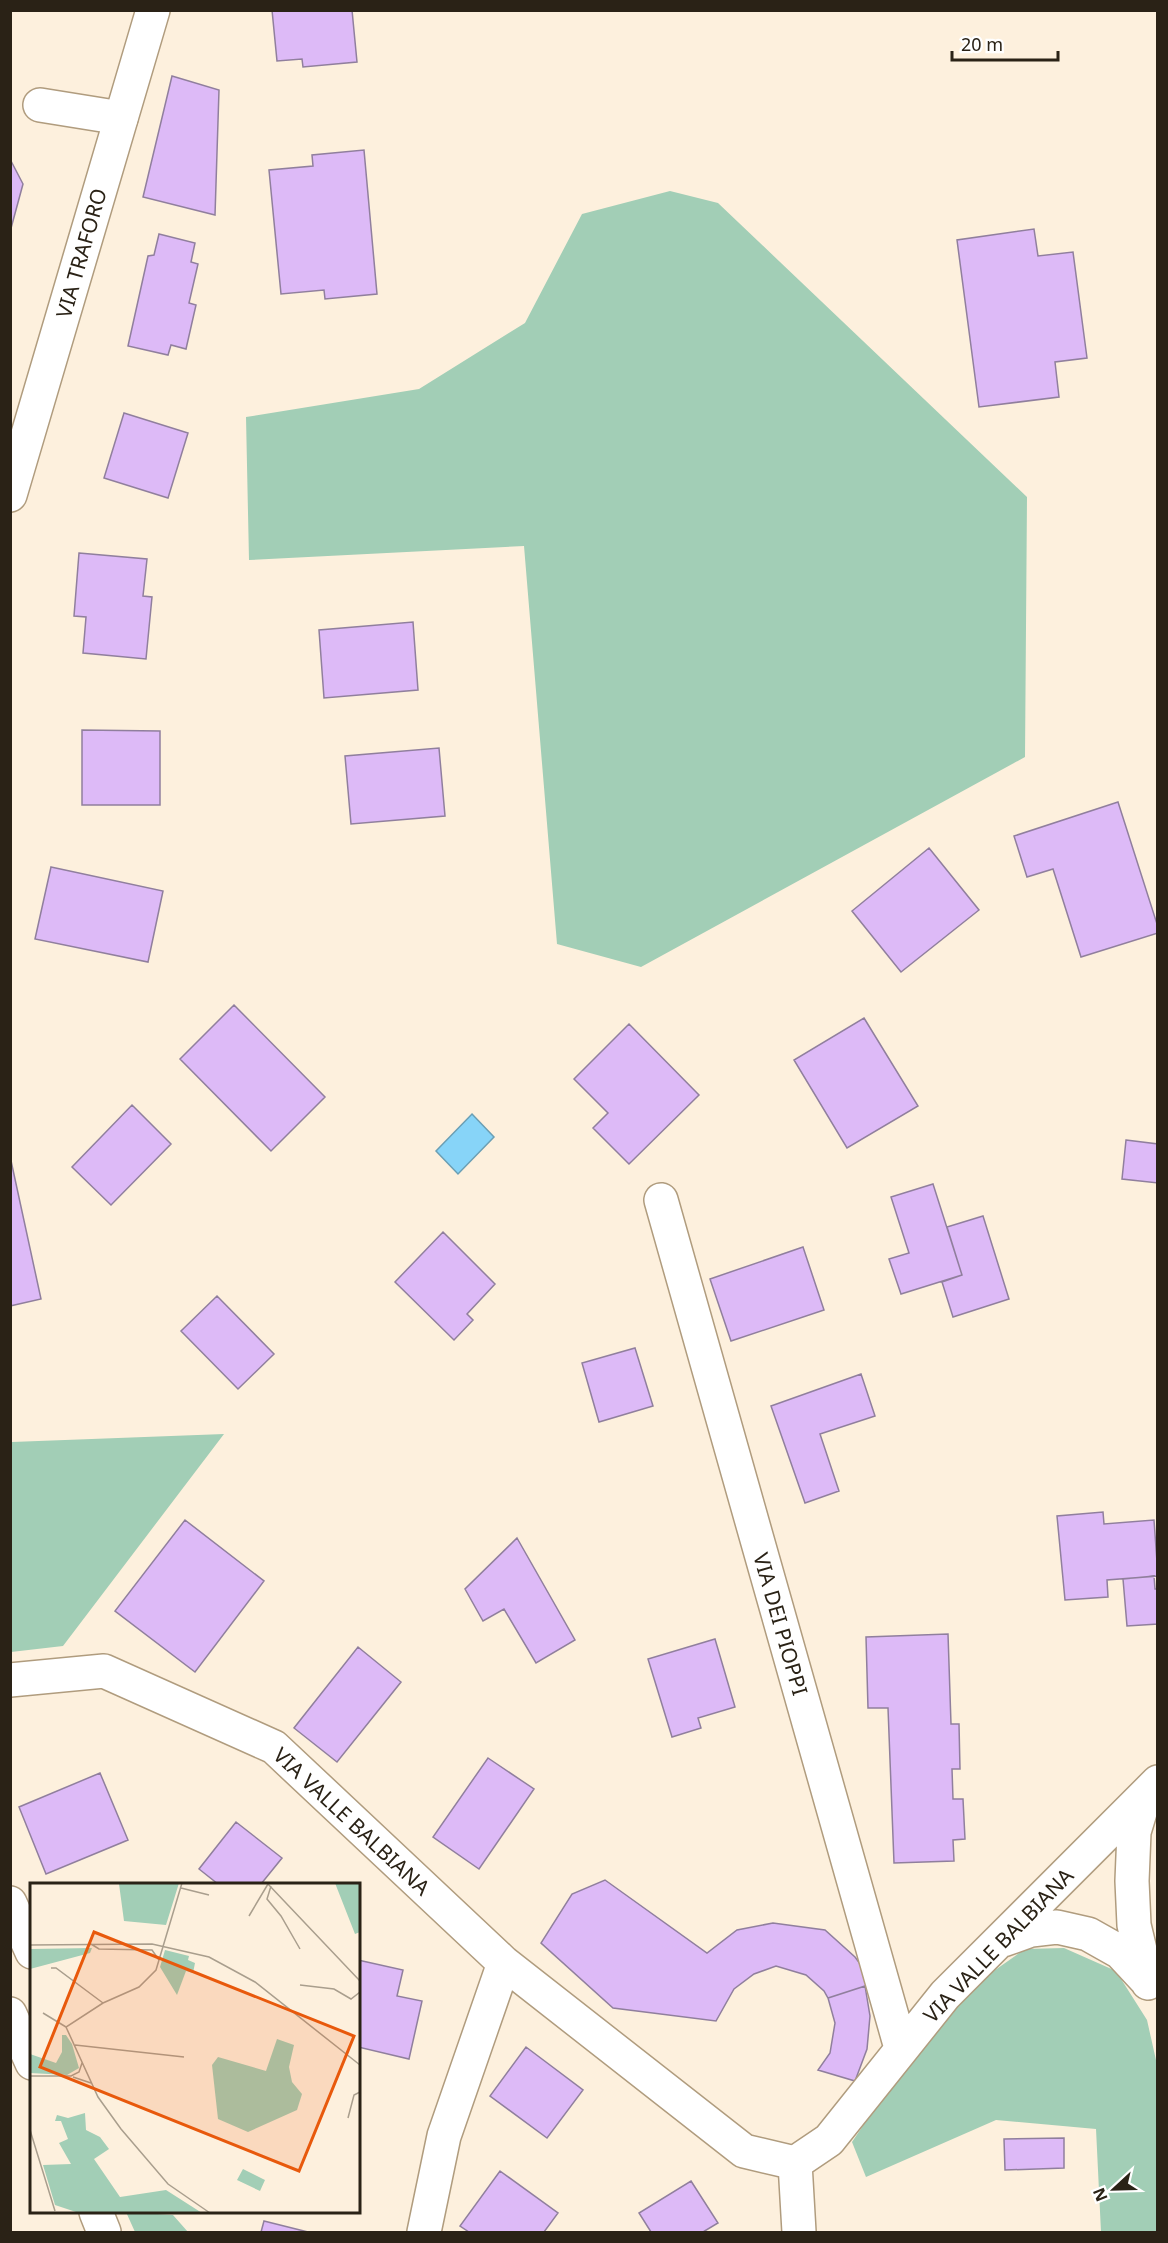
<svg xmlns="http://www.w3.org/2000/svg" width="1168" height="2243" font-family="'Noto Sans',sans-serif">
<rect width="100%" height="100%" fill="#fdf0dd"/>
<path fill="#a2ceb6" d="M670,191L718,203L1027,497L1025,757L641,967L557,944L524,546L249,560L246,417L419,389L525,323L582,214Z
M11,1421L12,1442L224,1434L63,1646L11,1652Z
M1064,1948L1116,1971L1147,2020L1158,2069L1157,2232H1101L1096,2129L996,2120L866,2177L852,2142L902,2068L978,1982L1025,1949Z
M126,2212L173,2215L188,2232H135Z"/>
<path fill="#87d4f8" stroke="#6b9fb4" stroke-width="1.5" d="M472,1114L494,1137L458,1174L436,1151Z"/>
<path fill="#ddbaf7" stroke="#907f9d" stroke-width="1.5" d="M272,10H352L357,62L303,67L302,59L277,61Z
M172,76L219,90L215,215L143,197Z
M364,150L377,294L325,299L324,290L281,294L269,170L313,166L312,155Z
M10,159L23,184L10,232Z
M1034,229L1038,256L1073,252L1087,358L1055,362L1059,397L979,407L957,240Z
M159,234L195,243L191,262L198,264L189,303L196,305L186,349L171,345L168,355L128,346L148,256L154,255Z
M124,413L188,433L168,498L104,478Z
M79,553L147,559L143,596L152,597L146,659L83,653L86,617L74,616Z
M413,622L418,690L324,698L319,630Z
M82,730L160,731V805H82Z
M439,748L445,816L351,824L345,756Z
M1118,802L1158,927V933L1081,957L1053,869L1027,877L1014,836Z
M929,848L979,910L901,972L852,911Z
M51,867L163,891L148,962L35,939Z
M234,1005L325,1097L271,1151L180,1059Z
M864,1018L918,1106L847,1148L794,1060Z
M629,1024L699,1095L629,1164L593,1128L608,1113L574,1079Z
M132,1105L171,1144L111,1205L72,1167Z
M1126,1140L1158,1144V1183L1122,1179Z
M10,1156L41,1299L10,1306Z
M933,1184L962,1275L901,1294L889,1259L909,1253L891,1197Z
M983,1216L1009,1299L953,1317L942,1282L962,1275L947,1227Z
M443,1232L495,1284L467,1314L473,1320L454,1340L395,1282Z
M803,1247L824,1310L731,1341L710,1279Z
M217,1296L274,1354L238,1389L181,1331Z
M635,1348L653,1406L599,1422L582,1363Z
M861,1374L875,1416L820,1434L839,1491L805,1503L771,1406Z
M1103,1512L1104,1524L1154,1520L1158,1576L1107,1580L1108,1597L1065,1600L1057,1516Z
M185,1520L264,1581L195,1672L115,1611Z
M517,1538L575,1640L536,1663L504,1609L483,1621L465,1589Z
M1154,1576L1155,1589H1158V1624L1127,1626L1123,1579Z
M948,1634L951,1724H959L960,1769H952L953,1799H963L965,1839L953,1840L954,1861L894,1863L888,1708H868L866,1637Z
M715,1639L735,1707L698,1718L701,1728L672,1737L648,1659Z
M358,1647L401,1682L337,1762L294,1728Z
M488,1758L534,1789L479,1869L433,1837Z
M100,1773L128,1840L46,1874L19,1807Z
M236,1822L282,1858L261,1884H218L199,1869Z
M605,1880L707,1953L737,1930L773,1923L825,1930L855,1957L872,1980L865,1986L828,1998L824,1991L806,1975L776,1966L754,1974L734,1989L716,2021L613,2008L541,1943L572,1894Z
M358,1960L403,1970L397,1996L422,2001L409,2059L358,2047Z
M865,1986L870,2016L867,2049L855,2081L818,2070L830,2053L835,2023L828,1998Z
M526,2047L583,2090L547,2138L490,2096Z
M1064,2138V2168L1005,2170L1004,2139Z
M500,2171L558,2213L544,2232H469L460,2226Z
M691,2181L718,2223L703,2232H651L639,2213Z
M264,2221L308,2232H261Z"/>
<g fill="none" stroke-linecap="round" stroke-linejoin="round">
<g stroke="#b09c7e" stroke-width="36">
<path id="minor" d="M40,105L121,118
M661,1200L901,2048
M10,1680L104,1671L274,1747L504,1963L744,2151L795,2163L829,2140L945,1995L1158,1782
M1145,1796L1134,1832L1132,1881L1134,1925L1148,1983
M10,1903L32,1952
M1003,1940L1031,1930L1057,1927L1088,1934L1120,1952L1147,1981
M795,2163L799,2232
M424,2232L444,2136L504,1963"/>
</g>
<g stroke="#b09c7e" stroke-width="36">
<path id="major" d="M10,495L153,10
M10,2014L32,2063
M96,2212L104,2232"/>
</g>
<use href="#minor" stroke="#fff" stroke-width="33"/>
<use href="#major" stroke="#fff" stroke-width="33"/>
</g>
<g text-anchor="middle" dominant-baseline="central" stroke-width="6" stroke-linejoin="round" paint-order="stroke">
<g font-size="21" fill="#2a2216" stroke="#fff">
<text transform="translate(81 253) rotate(-74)">VIA TRAFORO</text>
<text transform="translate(781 1624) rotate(74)">VIA DEI PIOPPI</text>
<text transform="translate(352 1821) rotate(43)">VIA VALLE BALBIANA</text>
<text transform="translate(998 1945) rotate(-46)">VIA VALLE BALBIANA</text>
</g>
</g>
<g transform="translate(30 1883)">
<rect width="330" height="330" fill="#fdf0dd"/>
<path d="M149,0L136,42L94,38L89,1ZM305,0H330V49L325,51ZM62,65L60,70L0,86V66ZM135,67L159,73L158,77L165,80L163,90L156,88L147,112L130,84ZM32,152H36L42,161L49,185L37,192L0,190V171L26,180L32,169ZM247,156L264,162L259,184L262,199L272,211L267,227L218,249L188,236L182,182L188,174L236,188ZM55,230L56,247L70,254L79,266L64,276L90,314L136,307L172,330H49L25,322L13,282L41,281L29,260L38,256L31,238H25L27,232L38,235ZM213,286L235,297L230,308L207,297Z" fill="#a2ceb6"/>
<path fill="none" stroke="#a99e8d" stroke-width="1.5" d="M152,0L126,87L109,104L73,120L36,144L68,214L91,246L138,301L180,330M237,0L330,98M241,3L237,16L251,33L270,66M151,5L179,12M219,33L238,1M61,61L69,66L122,67L129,77M0,62L122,61L179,74L225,99L330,182M21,85H26L73,120M270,102L304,106L321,116L330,109M13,130L36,144M45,162L154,174M0,193H41L49,189L52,180M43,194L61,200M318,235L324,212L330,209M0,247L25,328"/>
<path fill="#e8590c" fill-opacity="0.15" stroke="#e8590c" stroke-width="3" d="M64,49L324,153L269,288L10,184Z"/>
<rect width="330" height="330" fill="none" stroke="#2a2216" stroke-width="3"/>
</g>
<rect width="1168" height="2243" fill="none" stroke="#2a2216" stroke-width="24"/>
<g transform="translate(1114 2189) rotate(248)" stroke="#ffffff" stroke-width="4.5" paint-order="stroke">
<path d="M0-4.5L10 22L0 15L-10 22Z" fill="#2a2216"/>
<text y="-9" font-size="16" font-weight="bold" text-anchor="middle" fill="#2a2216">N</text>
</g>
<path d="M952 51v9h106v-9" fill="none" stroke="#2a2216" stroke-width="3"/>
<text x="961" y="51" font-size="18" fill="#2a2216" stroke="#ffffff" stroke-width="4.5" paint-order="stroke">20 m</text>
</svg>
